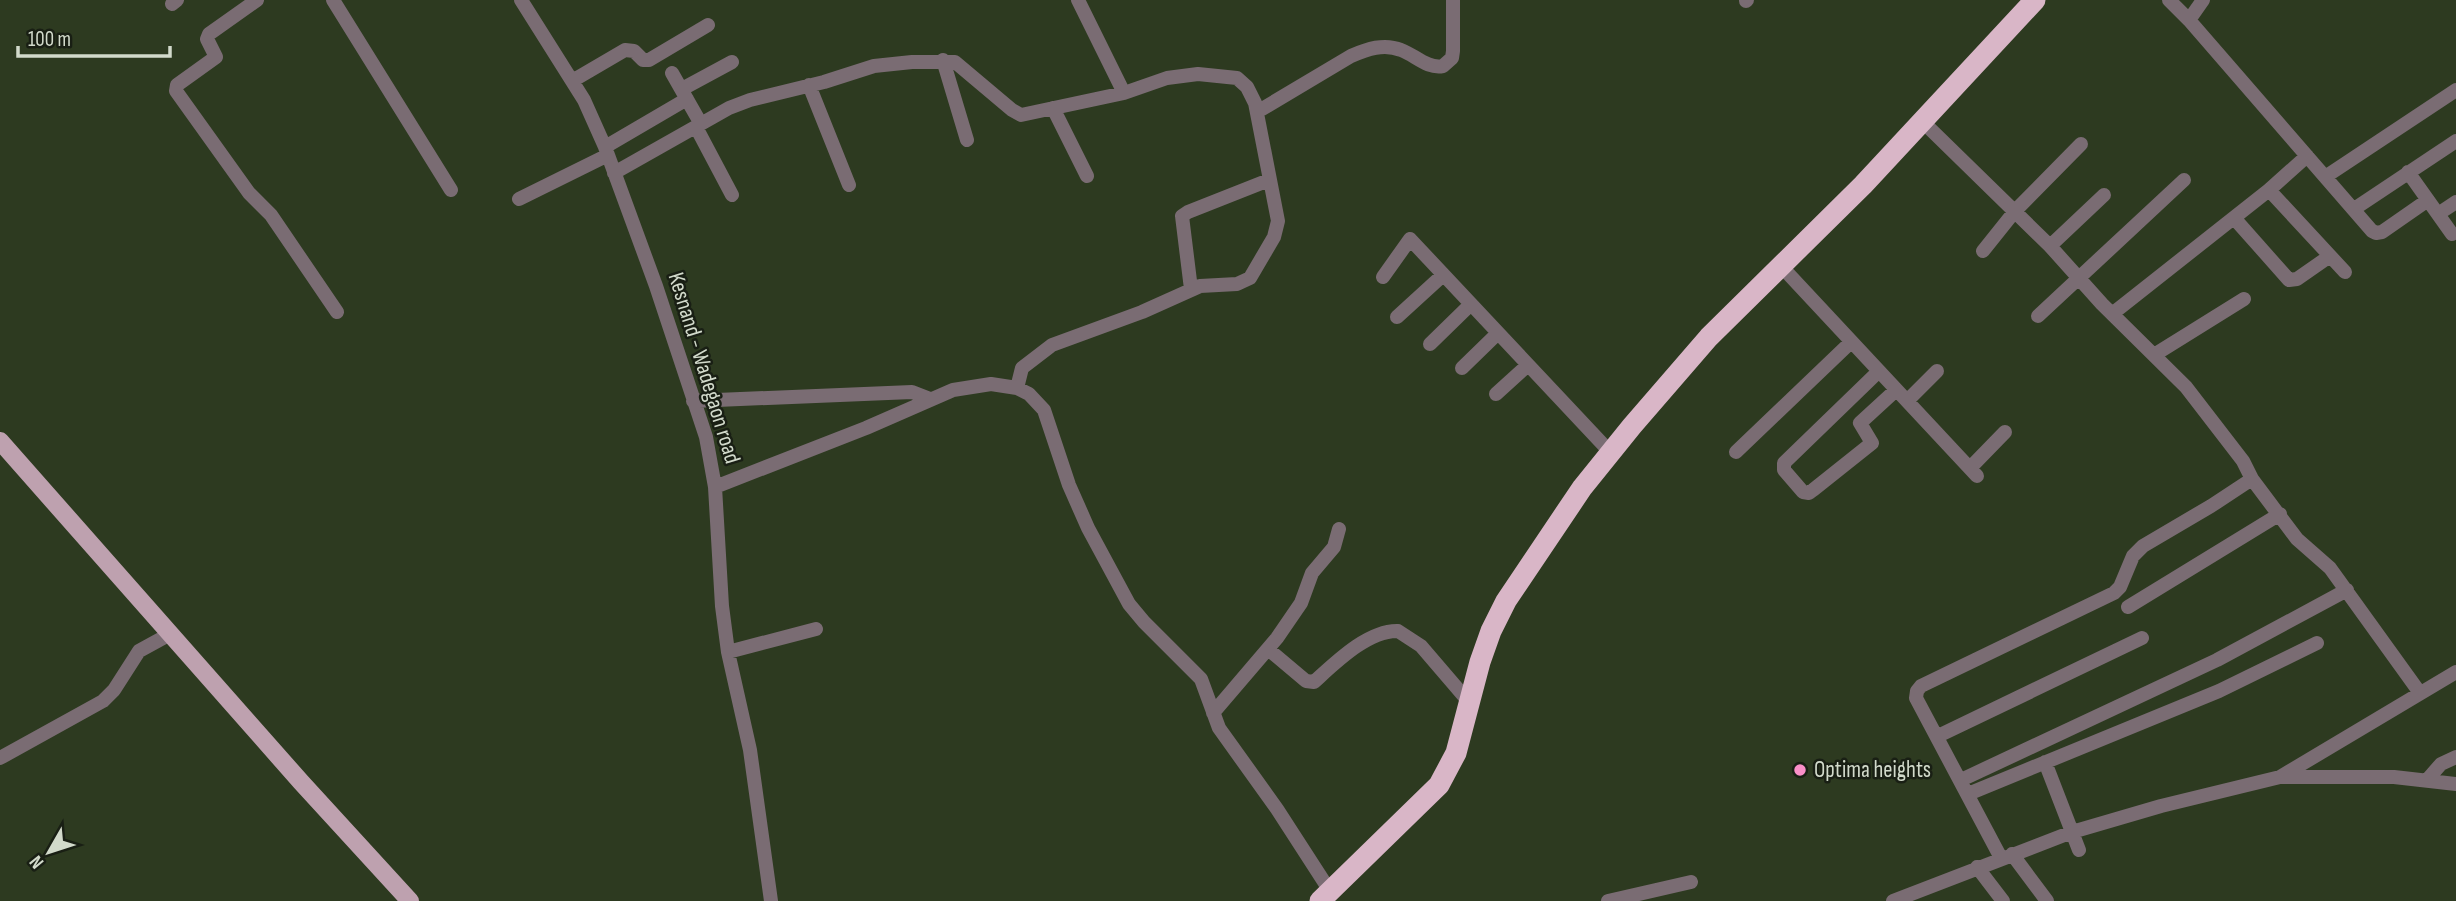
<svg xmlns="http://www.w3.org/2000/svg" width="2456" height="901" font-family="'Sofia Sans Condensed',sans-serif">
<rect width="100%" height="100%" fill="#2d3a20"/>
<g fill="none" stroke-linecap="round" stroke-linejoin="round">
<path stroke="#7a6c73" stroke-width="14" d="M257,0L209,34L207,39L216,57L177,85L176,91L249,193L271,215L337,312
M333,0L451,190
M521,0L584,100L605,147L656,286L706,437L715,487L722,606L728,652L750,750L771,901
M1078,0L1124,93
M2169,0L2189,20L2372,231L2376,233L2382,232L2428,200
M1746,1L1747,0
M172,4L177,0
M2189,20L2203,0
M943,60L967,140
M672,73L701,124
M572,81L625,50L634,51L643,60H649L708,25
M809,85L849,185
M682,89L732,62
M1053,108L1087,176
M1257,112L1351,56C1367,49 1384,43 1401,50C1415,55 1427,69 1443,66L1452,58L1453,51V0
M1921,120L2050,246L2102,304L2186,387L2243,461L2252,479L2297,539L2330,568L2420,693
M696,127L732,195
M605,147L687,99
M2408,172L2452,234
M614,173L729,108L750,100L824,82L874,66L912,62H955L1012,110L1021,115L1124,93L1167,78L1198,74L1237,78L1247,87L1255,103L1278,221L1274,237L1250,278L1237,284L1200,286L1142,312L1052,345L1022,368L1017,388
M2325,177L2456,90
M2269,190L2345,272
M519,199L608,155
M2354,209L2456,141
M2438,214L2456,202
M2234,218L2289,280L2297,279L2330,256
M2050,246L2104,195
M1983,251L2015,211L2081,144
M1782,267L1977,476
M1383,277L1410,239L1611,453
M1191,289L1182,216L1188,212L1269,180
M2112,314L2269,190L2307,156
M2038,316L2184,180
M1397,317L1443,275
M1430,344L1471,304
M2154,355L2244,299
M1462,368L1498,333
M1879,371L1784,463V470L1803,492L1809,493L1813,490L1872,443L1860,423L1896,390
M1496,394L1528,365
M693,401L912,392L930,399
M1907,401L1937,371
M1736,452L1851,342
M1970,468L2005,432
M715,487L866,428L953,390L991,384L1017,388L1029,394L1044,410L1069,485L1088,528L1129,604L1144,622L1201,679L1219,728L1277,809L1330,891
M2128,607L2280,514
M1268,649L1306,681L1314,682C1335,663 1368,630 1398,631L1421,646L1469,702
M728,652L816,629
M1213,713L1277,638L1301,603L1312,573L1334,547L1339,529
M1938,736L2142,638
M0,758L103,701L114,690L139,651L170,634
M2045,762L2079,850
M2281,777H2394L2456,784
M1961,780L2217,660L2347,590
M2427,780L2441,764L2456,757
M1968,794L2219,691L2317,643
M2012,854L2047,901
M2001,858L1916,698L1917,691L1921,686L2114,593L2120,587L2133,556L2143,546L2211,506L2252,479
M1977,867L2003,901
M1608,901L1691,882
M1893,901L2072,832L2161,806L2280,777L2456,672"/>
<path stroke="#bea1af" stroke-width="18" d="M0,441L301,782L410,901"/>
<path stroke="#d9b6c7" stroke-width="21" d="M1320,901L1439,785L1456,753L1480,662L1491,631L1506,601L1582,488L1632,426L1709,337L1863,185L2035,0"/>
</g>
<circle fill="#fa8fc8" stroke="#191f14" stroke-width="2.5" cx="1800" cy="770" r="7"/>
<g text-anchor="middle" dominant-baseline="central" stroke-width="5" stroke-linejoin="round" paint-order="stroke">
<g font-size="23" fill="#d2dacb" stroke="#191f14">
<text transform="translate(704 368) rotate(73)">Kesnand - Wadegaon road</text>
</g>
<g font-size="23" fill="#d2dacb" stroke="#191f14" text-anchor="start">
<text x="1814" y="770">Optima heights</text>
</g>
</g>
<g transform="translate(49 852) rotate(231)" stroke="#191f14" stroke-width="5" paint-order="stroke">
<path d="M0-5L12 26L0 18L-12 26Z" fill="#d2dacb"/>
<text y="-10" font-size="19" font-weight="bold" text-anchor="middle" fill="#d2dacb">N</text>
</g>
<path d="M18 46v10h152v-10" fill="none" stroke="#d2dacb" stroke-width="3.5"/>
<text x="28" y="46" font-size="21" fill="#d2dacb" stroke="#191f14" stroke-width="5" paint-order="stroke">100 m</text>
</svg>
